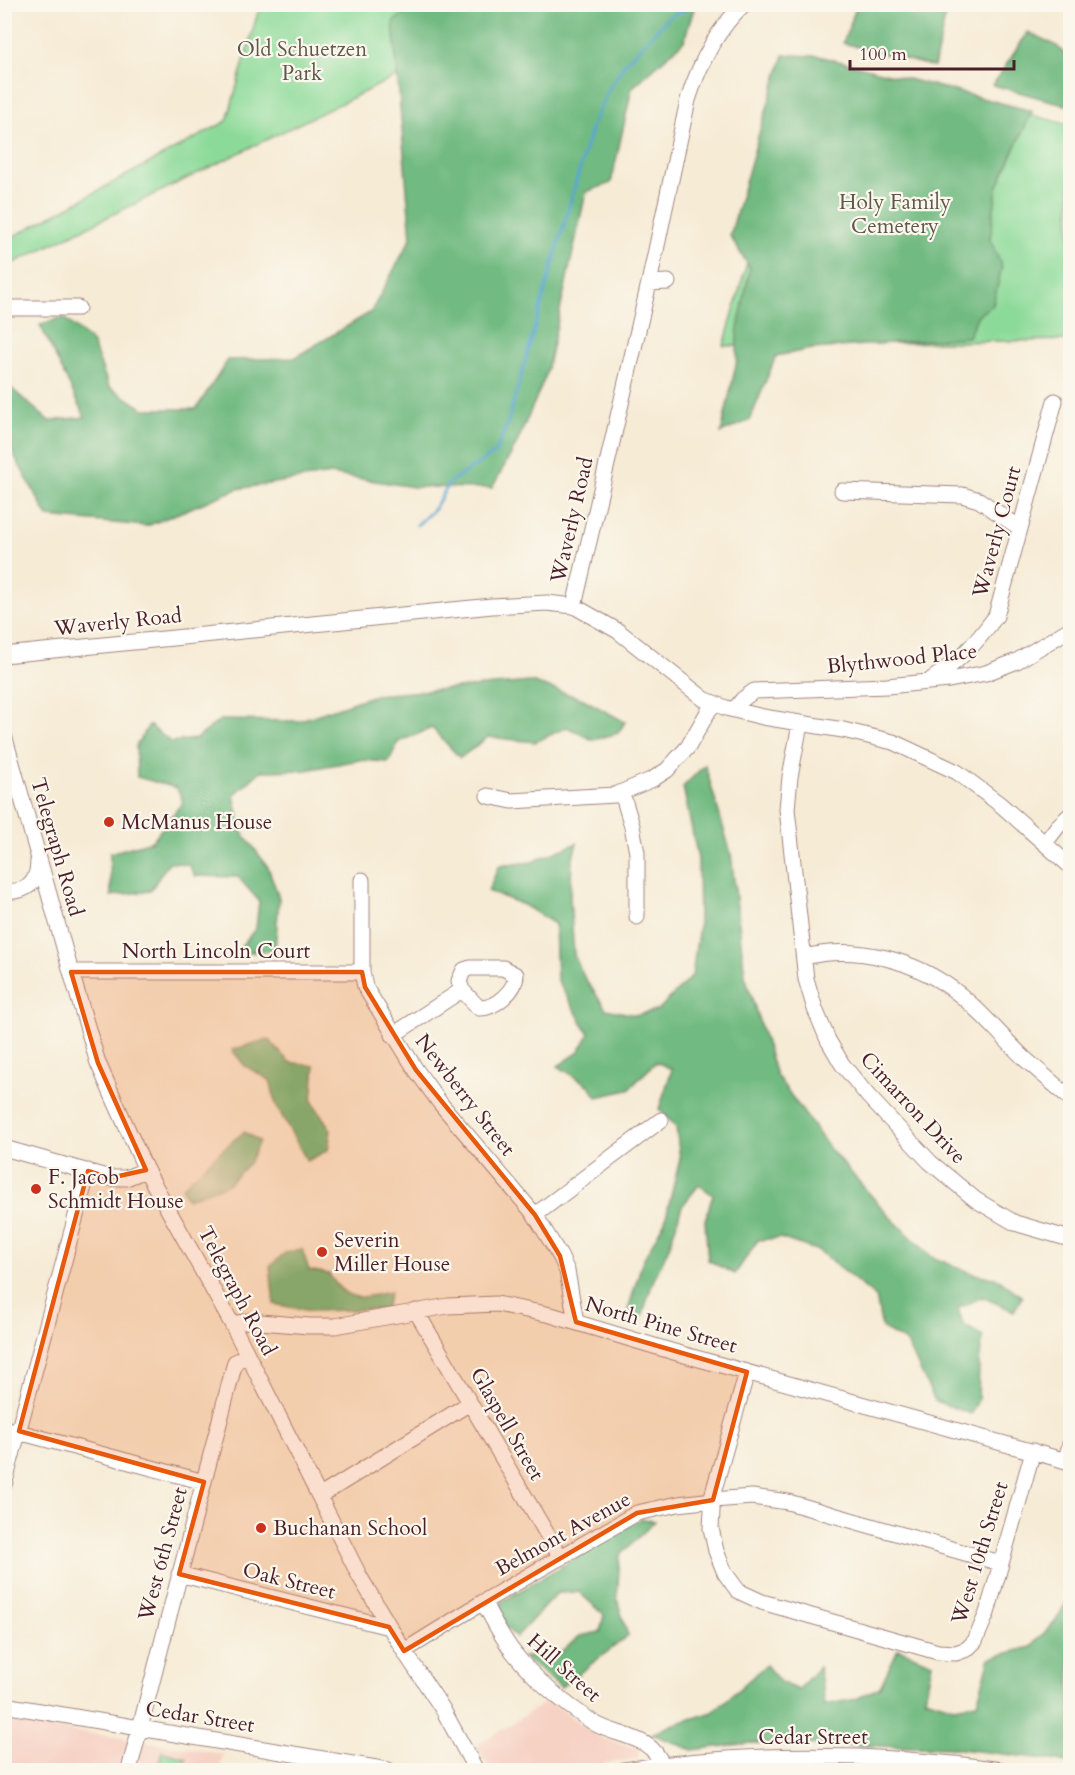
<svg xmlns="http://www.w3.org/2000/svg" width="1075" height="1775" font-family="Cardo,serif">
<rect width="100%" height="100%" fill="#fbf7ec"/>
<filter id="ink" filterUnits="userSpaceOnUse"><feTurbulence type="fractalNoise" baseFrequency=".0167" numOctaves="2"/><feDisplacementMap in="SourceGraphic" scale="12" xChannelSelector="R" yChannelSelector="G"/><feConvolveMatrix kernelMatrix="1 2 1 2 8 2 1 2 1" color-interpolation-filters="sRGB"/></filter>
<filter id="wash" filterUnits="userSpaceOnUse"><feTurbulence type="fractalNoise" baseFrequency=".008" numOctaves="4" result="noise"/><feDisplacementMap in="SourceGraphic" scale="24" xChannelSelector="R" yChannelSelector="G"/><feGaussianBlur stdDeviation="1.35" result="paint"/><feColorMatrix in="noise" values="0 0 0 0 0 0 0 0 0 0 0 0 0 0 0 0 0 1.4 0 .05"/><feComposite in="paint" operator="in"/></filter>
<g filter="url(#wash)">
<rect width="100%" height="100%" fill="#f6ebd5"/>
<path fill="#f6d2c4" d="M549,1700L598,1737L640,1749L638,1759L558,1770H491L476,1746Z
M5,1721L149,1742L223,1754L219,1770H5Z"/>
<path fill="#8cda99" stroke="#6b7c62" stroke-width="1.5" d="M260,5H543L5,267V241L227,121Z
M804,56L1070,125V340L724,346Z
M162,1752L186,1758L183,1770H157Z"/>
<path fill="#71ba81" stroke="#5e6c56" stroke-width="1.5" d="M414,5H695L684,41L632,88L611,183L586,192L546,375L516,445L492,488L414,487L330,474L237,489L147,526L48,517L5,439V383L49,421L85,417L40,325L63,317L92,342L109,387L144,409H196L228,360L294,358L371,312L411,238L393,22Z
M857,5H948L934,67L843,43Z
M1028,32L1057,46L1070,60V106L993,85Z
M784,55L819,56L1032,111L997,188L990,240L1002,266L993,305L978,315L968,337L812,349L776,356L750,420L721,433L737,360V334L750,268L730,236L760,130Z
M531,682L583,699L625,722L618,733L593,740L567,727L535,742L488,737L460,758L432,728L398,742L389,762L359,760L306,770L261,771L234,795L242,832L268,867L279,898L275,951L236,953L256,928L259,901L238,877L195,876L189,865L169,862L150,891L111,896L110,853L152,841L183,802L177,788L137,777L136,746L149,725L171,742L196,739L220,720L298,721L375,695Z
M705,765L731,854L745,976L776,1075L830,1149L890,1217L932,1257L971,1273L999,1279L1022,1297L1014,1311L982,1297L958,1308L963,1325L983,1336L979,1363L978,1400L971,1414L935,1401L907,1343L882,1328L876,1297L819,1251L780,1238L758,1240L735,1274L708,1260L705,1220L713,1195L699,1185L682,1206L669,1247L652,1284L641,1320L628,1310L643,1260L665,1221L680,1159L676,1127L659,1109L672,1069L656,1062L628,1090L597,1097L590,1086L558,1066L579,1052L589,1034L557,980L555,924L524,905L488,891L499,866L532,862L577,843L572,861L570,898L574,955L584,977L606,1009L635,1015L658,1010L692,976L699,925L698,859L683,787Z
M268,1039L289,1062L315,1066L312,1101L331,1130L328,1150L307,1161L276,1105L270,1080L245,1066L232,1050Z
M244,1132L259,1141L249,1163L228,1184L187,1199L182,1187L224,1148Z
M302,1249L309,1270L329,1274C347,1304 360,1298 390,1292L386,1309L311,1311L274,1304L270,1266L285,1253Z
M641,1519L655,1521L620,1555L617,1599L628,1636L561,1687L523,1657L556,1656L580,1636L600,1632L604,1615L579,1592L557,1593L516,1637L501,1623V1602Z
M1070,1596V1764L1053,1760L953,1748L750,1743L692,1750L652,1734L672,1725L713,1712L766,1665L780,1682L798,1690L819,1667L825,1705L856,1699L880,1687L898,1649L932,1663L925,1698L954,1707L977,1703L990,1658L1030,1647L1055,1622Z
M870,1764L916,1770H727L777,1767Z"/>
<g fill="none" stroke-linecap="round" stroke-linejoin="round">
<path stroke="#5aa5d2" stroke-width="3" d="M417,525L434,509L450,482L495,453L507,425L592,126L607,92L625,63L670,16L689,8"/>
</g>
</g>
<g filter="url(#ink)">
<g fill="none" stroke-linecap="round" stroke-linejoin="round">
<g stroke="#a08580" stroke-width="17">
<path id="minor" d="M649,283L668,282
M4,308H78
M842,491L962,495L979,500L1020,528
M574,606L649,283L688,100C699,65 717,29 744,4
M4,655L492,606L547,603L574,606L618,631L704,699L726,708L763,717L843,730L893,742L957,772L1001,805L1070,866
M931,680C961,659 974,646 996,616L1055,401
M734,710L743,699L754,691L887,686L949,680L986,673L1017,661L1070,629
M800,724L790,777L787,809L806,979L815,1009L828,1040L842,1064L868,1096L930,1162L976,1200L1015,1223L1070,1239
M4,735L71,972L98,1063L123,1119L146,1170L232,1324L360,1577L404,1651L442,1708L476,1770
M622,793L632,826L637,853V917
M488,796L512,801L615,795L653,779L667,770L688,747L713,703
M1045,843L1058,826L1070,815
M362,880V972L365,987L416,1070L440,1103L535,1215L560,1256L567,1271L576,1322
M4,891C26,893 38,884 38,861
M804,957C857,944 916,960 959,994C983,1013 1003,1038 1025,1059C1040,1072 1055,1085 1070,1098
M470,968H503L516,975C516,990 495,1009 479,1008L462,990L459,981L464,970Z
M71,972H362
M393,1035L462,990
M4,1148L110,1178H126L146,1170
M535,1215L661,1120
M416,1311L561,1558
M232,1324L248,1321L309,1326H335L448,1306L497,1304L551,1315L674,1352L1070,1462
M747,1372L713,1493L711,1528L716,1551L725,1573L738,1591L762,1602L938,1652L956,1653L967,1649L975,1641L987,1613L1033,1451
M4,1428L204,1482
M1066,1460L1070,1444
M4,1485L88,1171
M320,1496L470,1403
M179,1574L389,1627
M483,1602C493,1619 502,1638 514,1653C536,1681 565,1704 594,1723C617,1737 652,1735 662,1765
M404,1651L483,1602L637,1513L678,1504L713,1500L752,1497L788,1502L1000,1563
M4,1705L388,1770
M129,1770L235,1362L247,1355
M624,1770C750,1751 876,1752 1002,1770"/>
</g>
<use href="#minor" stroke="#fff" stroke-width="15"/>
</g>
</g>
<path fill="#e8590c" fill-opacity="0.2" stroke="#e8590c" stroke-width="4.5" stroke-linejoin="round" d="M71,972H362L365,987L416,1070L535,1215L560,1256L576,1322L747,1372L713,1500L637,1513L404,1651L389,1627L179,1574L204,1482L19,1431L88,1171L110,1178L146,1170L98,1063Z"/>
<g fill="#c8321e" stroke="#fbf7ec" stroke-width="2">
<circle cx="109" cy="822" r="6"/>
<circle cx="36" cy="1189" r="6"/>
<circle cx="322" cy="1252" r="6"/>
<circle cx="261" cy="1528" r="6"/>
</g>
<g text-anchor="middle" dominant-baseline="central" stroke-width="4.5" stroke-linejoin="round" paint-order="stroke">
<g font-size="21" fill="#5e574c" stroke="#fbf7ec">
<text x="302" y="49">Old Schuetzen<tspan x="302" dy="24">Park</tspan></text>
<text x="895" y="202">Holy Family<tspan x="895" dy="24">Cemetery</tspan></text>
</g>
<g font-size="21" fill="#4a1f2b" stroke="#fbf7ec">
<text transform="translate(572 520) rotate(-77)">Waverly Road</text>
<text transform="translate(997 532) rotate(-75)">Waverly Court</text>
<text transform="translate(118 622) rotate(-6)">Waverly Road</text>
<text transform="translate(902 659) rotate(-6)">Blythwood Place</text>
<text transform="translate(57 847) rotate(74)">Telegraph Road</text>
<text x="216" y="951">North Lincoln Court</text>
<text transform="translate(465 1095) rotate(52)">Newberry Street</text>
<text transform="translate(913 1108) rotate(47)">Cimarron Drive</text>
<text transform="translate(237 1291) rotate(62)">Telegraph Road</text>
<text transform="translate(661 1325) rotate(16)">North Pine Street</text>
<text transform="translate(507 1424) rotate(60)">Glaspell Street</text>
<text transform="translate(563 1534) rotate(-29)">Belmont Avenue</text>
<text transform="translate(980 1553) rotate(-73)">West 10th Street</text>
<text transform="translate(163 1554) rotate(-75)">West 6th Street</text>
<text transform="translate(289 1581) rotate(14)">Oak Street</text>
<text transform="translate(564 1668) rotate(42)">Hill Street</text>
<text transform="translate(200 1717) rotate(9)">Cedar Street</text>
<text x="813" y="1737">Cedar Street</text>
</g>
<g font-size="21" fill="#4a1f2b" stroke="#fbf7ec" text-anchor="start">
<text x="121" y="822">McManus House</text>
<text x="48" y="1177">F. Jacob<tspan x="48" dy="24">Schmidt House</tspan></text>
<text x="334" y="1240">Severin<tspan x="334" dy="24">Miller House</tspan></text>
<text x="273" y="1528">Buchanan School</text>
</g>
</g>
<rect width="1075" height="1775" fill="none" stroke="#fbf7ec" stroke-width="24"/>
<path d="M850 60v9h164v-9" fill="none" stroke="#4a1f2b" stroke-width="3"/>
<text x="859" y="60" font-size="18" fill="#4a1f2b" stroke="#fbf7ec" stroke-width="4.5" paint-order="stroke">100 m</text>
</svg>
